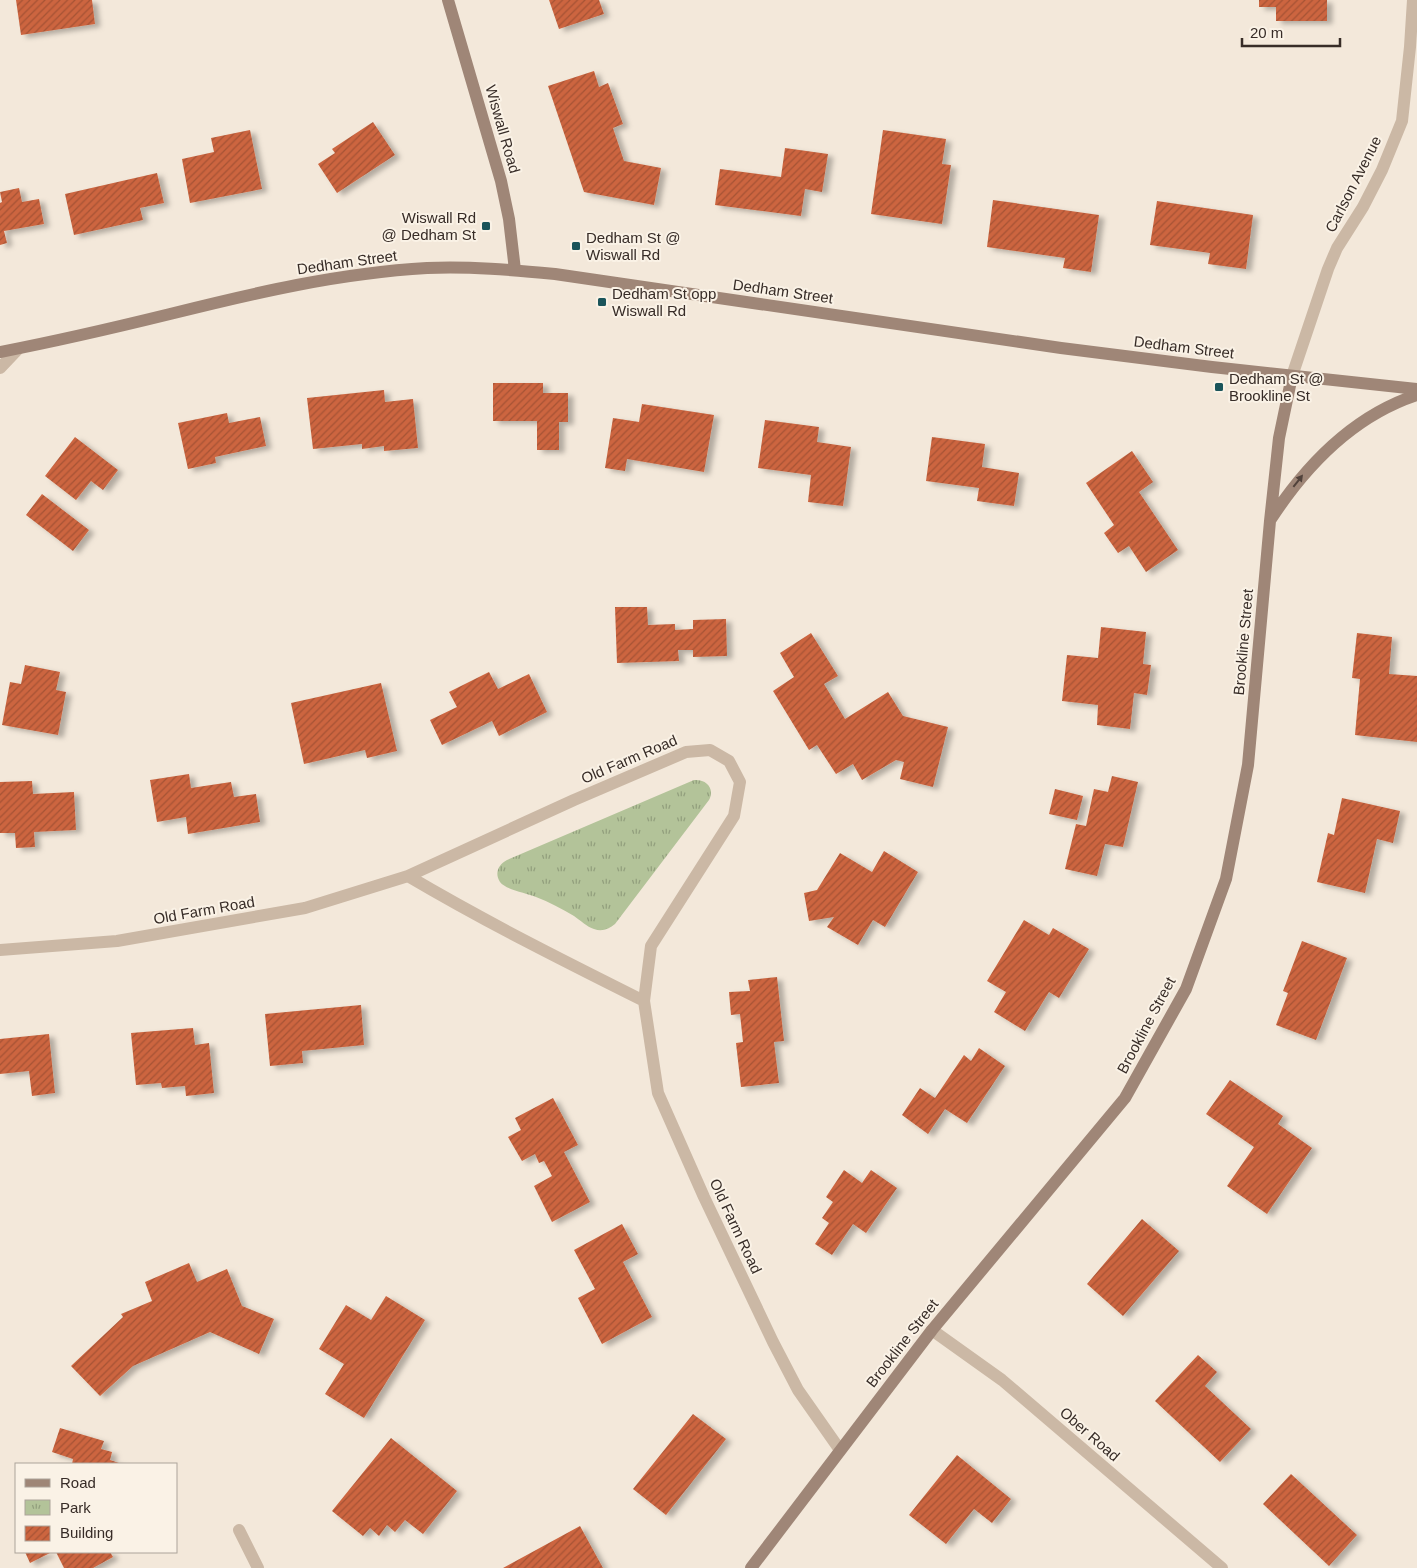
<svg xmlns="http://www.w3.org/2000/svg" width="1417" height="1568" font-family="Helvetica,sans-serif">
<defs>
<pattern id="park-tufts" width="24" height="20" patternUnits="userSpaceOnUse" patternTransform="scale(1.25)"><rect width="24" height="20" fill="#b3c399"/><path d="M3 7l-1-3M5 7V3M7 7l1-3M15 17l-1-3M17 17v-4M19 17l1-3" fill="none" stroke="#929f7d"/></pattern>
<pattern id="building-hatch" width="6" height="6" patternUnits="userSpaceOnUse" patternTransform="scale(1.25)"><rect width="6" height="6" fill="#cc653f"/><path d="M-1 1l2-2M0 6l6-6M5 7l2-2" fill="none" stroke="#a65335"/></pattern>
<filter id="shadow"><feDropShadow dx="5.5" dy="3" stdDeviation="2.5" flood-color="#0004"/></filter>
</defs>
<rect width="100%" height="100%" fill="#f3e8da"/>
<path fill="url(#park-tufts)" d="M694,780C707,779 715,789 709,800L615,924C609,929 602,932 594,929C587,927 580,920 574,916C562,909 549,902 536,897C527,893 506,890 500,882C494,873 499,864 507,860Z"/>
<path fill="url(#building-hatch)" filter="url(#shadow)" d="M16,0H92L95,24L21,35Z
M549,0H599L604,14L559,29Z
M1259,0H1327V21H1276V7H1259Z
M594,71L599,87L608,83L623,124L613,128L624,161L661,168L654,205L584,192L548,86Z
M373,122L395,155L337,193L318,164L335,153L332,149Z
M250,130L262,189L190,203L182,159L214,152L211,138Z
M883,130L946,139L942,164L951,165L942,224L871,214Z
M785,148L828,154L822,192L805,189L801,216L715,205L720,169L781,177Z
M157,173L164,203L140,208L143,220L74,235L65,194Z
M19,188L22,202L39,199L44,224L4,231L7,243L0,245V203L2,202L0,192Z
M993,200L1099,215L1091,272L1063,268L1065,258L987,247Z
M1157,201L1253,215L1246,269L1208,264L1210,253L1150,245Z
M493,383H543V393H568V422H559V450H537V421H493Z
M384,390L385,402L413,399L418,448L384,451V446L362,449V444L313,449L307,398Z
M642,404L714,415L704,472L627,459L625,471L605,468L613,418L639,422Z
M227,413L229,423L260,417L266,446L215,457L216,463L188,469L178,423Z
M765,420L819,427L817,442L851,447L843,506L808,502L811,475L758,468Z
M75,437L118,470L103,490L91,481L76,500L45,476Z
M932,437L985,444L982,467L1019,473L1014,506L977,501L979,488L926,481Z
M1132,451L1153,482L1139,492L1178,550L1146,572L1129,546L1118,553L1104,533L1114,525L1086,483Z
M42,494L89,530L73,551L26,515Z
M615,607H647L648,625L675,624V630L693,629V620L726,619L727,656L693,657V650H678L679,661L617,663Z
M1101,627L1146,632L1143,664L1151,665L1147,695L1134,693L1130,729L1097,725L1098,705L1062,701L1067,655L1098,658Z
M811,633L838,676L824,684L845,719L888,692L903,716L948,727L933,787L900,779L904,762L896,760L862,780L853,764L836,774L817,745L809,750L773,691L794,677L780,653Z
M1357,633L1392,637L1389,674L1417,676V742L1355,735L1360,679L1352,678Z
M25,665L60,672L56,690L66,692L58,735L2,725L10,682L21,684Z
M489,672L498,689L529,674L547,712L499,736L492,721L442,745L430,720L457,707L449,692Z
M381,683L397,751L367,758L365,750L304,764L291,703Z
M189,774L191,788L231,782L234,797L256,794L260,822L188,834L186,817L157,822L150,780Z
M1112,776L1138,782L1123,847L1105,844L1097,876L1065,869L1076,824L1086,826L1094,789L1108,792Z
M32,781L33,794L74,792L76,830L34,832L35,847L16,848L15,833H0V782Z
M1055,789L1083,796L1077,820L1049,814Z
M1342,798L1400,811L1393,843L1377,839L1365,893L1317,882L1328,833L1334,835Z
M884,851L918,872L885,927L873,920L858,945L827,927L834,917L809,921L804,893L817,890L840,853L872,872Z
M1024,920L1049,935L1053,928L1089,949L1059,998L1049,992L1025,1031L994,1012L1006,992L987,981Z
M1302,941L1347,958L1316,1040L1276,1025L1288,993L1283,991Z
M777,977L784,1041L774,1042L779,1083L741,1087L736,1043L743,1042L740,1014L731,1015L729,992L750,991L748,980Z
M361,1005L364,1045L302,1051L303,1063L270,1066L265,1014Z
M193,1028L195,1045L209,1043L214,1093L186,1096L185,1086L162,1088L161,1083L136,1085L131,1033Z
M49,1034L55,1093L32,1096L29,1071L0,1074V1039Z
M979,1048L1005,1066L967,1123L945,1109L928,1134L902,1115L920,1088L935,1098L964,1055L971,1061Z
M1230,1080L1283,1116L1278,1124L1312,1148L1267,1214L1227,1186L1254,1147L1206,1114Z
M553,1098L578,1145L564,1152L590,1202L552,1222L534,1186L552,1176L544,1161L539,1163L535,1154L522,1161L508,1137L521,1130L515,1118Z
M844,1170L862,1183L871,1170L897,1188L866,1233L853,1224L832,1255L815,1244L829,1223L822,1218L833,1202L826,1197Z
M1142,1219L1179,1251L1123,1316L1087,1284Z
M622,1224L638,1254L623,1262L652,1317L602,1344L578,1298L595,1289L574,1250Z
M189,1263L197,1282L227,1269L242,1306L274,1319L259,1354L210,1332L133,1366L100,1396L71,1366L123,1317L121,1314L152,1301L145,1282Z
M386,1296L425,1320L364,1418L325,1394L344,1364L319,1349L346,1305L371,1320Z
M1198,1355L1217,1372L1205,1386L1251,1429L1220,1462L1155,1401Z
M693,1414L726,1439L666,1515L633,1489Z
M60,1428L104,1441L101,1449L112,1452L110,1460L122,1464H72L73,1459L52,1452Z
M391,1438L457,1491L423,1534L405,1520L395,1532L387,1525L379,1536L370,1528L363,1536L332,1511Z
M957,1455L1011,1499L992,1523L974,1509L946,1544L909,1515Z
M1291,1474L1357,1535L1329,1566L1263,1504Z
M580,1526L603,1568H503Z
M25,1552H52L30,1563Z
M56,1552H110L113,1557L93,1568H64Z"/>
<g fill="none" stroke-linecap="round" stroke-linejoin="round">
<path stroke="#cbb8a5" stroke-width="12" d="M0,368L18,349
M1292,376L1328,269L1337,248L1363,207L1382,170L1402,121L1410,47L1413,0
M408,876L574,800L686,752L710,750L729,761L740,782L734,816L651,946L644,1001
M0,950L117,941L305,908L408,876C486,922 564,961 644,1001L658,1093L704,1197L773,1342L798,1390L840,1450
M932,1330L1002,1380L1222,1568
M239,1530L258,1568"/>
<path stroke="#9f8677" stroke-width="12" d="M448,0L501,181L509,219L515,270
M0,352C57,341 113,328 170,314C254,293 339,273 427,268C469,266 512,270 555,274L1061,348L1212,367L1417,389
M1271,519C1307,464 1353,416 1417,395
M751,1568L932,1330L1125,1098L1186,989L1226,879L1248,765L1270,521L1279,438L1292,376"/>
</g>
<defs><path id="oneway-solid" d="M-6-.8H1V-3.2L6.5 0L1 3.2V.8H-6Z" transform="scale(1.25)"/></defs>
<use fill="#51423b" href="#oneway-solid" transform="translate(1298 481) rotate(-52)"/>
<g fill="#1a545a" stroke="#faf2e6" stroke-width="2">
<rect x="481" y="221" width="10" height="10" rx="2.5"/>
<rect x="571" y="241" width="10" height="10" rx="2.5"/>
<rect x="597" y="297" width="10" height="10" rx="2.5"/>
<rect x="1214" y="382" width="10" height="10" rx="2.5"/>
</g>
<g text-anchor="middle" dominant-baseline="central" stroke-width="4" stroke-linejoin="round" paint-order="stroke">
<g font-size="15" fill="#372c27" stroke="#faf2e6">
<text transform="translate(503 129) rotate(74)">Wiswall Road</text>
<text transform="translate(1353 184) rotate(-63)">Carlson Avenue</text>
<text transform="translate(347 262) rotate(-8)">Dedham Street</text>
<text transform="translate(783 291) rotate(8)">Dedham Street</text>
<text transform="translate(1184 347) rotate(7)">Dedham Street</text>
<text transform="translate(1243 642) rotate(-85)">Brookline Street</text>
<text transform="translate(629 759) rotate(-23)">Old Farm Road</text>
<text transform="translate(204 910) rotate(-10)">Old Farm Road</text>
<text transform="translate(1146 1025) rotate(-62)">Brookline Street</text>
<text transform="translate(736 1226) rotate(65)">Old Farm Road</text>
<text transform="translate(902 1343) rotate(-52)">Brookline Street</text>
<text transform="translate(1090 1434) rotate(41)">Ober Road</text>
</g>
<g font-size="15" fill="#372c27" stroke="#faf2e6" text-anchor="start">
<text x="476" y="217" text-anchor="end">Wiswall Rd<tspan x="476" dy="17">@ Dedham St</tspan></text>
<text x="586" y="237">Dedham St @<tspan x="586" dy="17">Wiswall Rd</tspan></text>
<text x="612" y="293">Dedham St opp<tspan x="612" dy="17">Wiswall Rd</tspan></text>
<text x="1229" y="378">Dedham St @<tspan x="1229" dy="17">Brookline St</tspan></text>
</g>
</g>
<rect x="15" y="1463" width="162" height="90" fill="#faf2e6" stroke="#aca39a"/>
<rect x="25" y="1479" width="25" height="8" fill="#9f8677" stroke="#aca39a"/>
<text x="60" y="1488" font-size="15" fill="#372c27">Road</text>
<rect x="25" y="1500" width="25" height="15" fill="url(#park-tufts)" stroke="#aca39a"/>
<text x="60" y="1513" font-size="15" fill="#372c27">Park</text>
<rect x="25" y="1526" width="25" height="15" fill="url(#building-hatch)" stroke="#aca39a"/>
<text x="60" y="1538" font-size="15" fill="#372c27">Building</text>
<path d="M1242 38v8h98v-8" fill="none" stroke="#372c27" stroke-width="2.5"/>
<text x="1250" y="38" font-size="15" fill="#372c27" stroke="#faf2e6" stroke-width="4" paint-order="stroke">20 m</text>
</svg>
